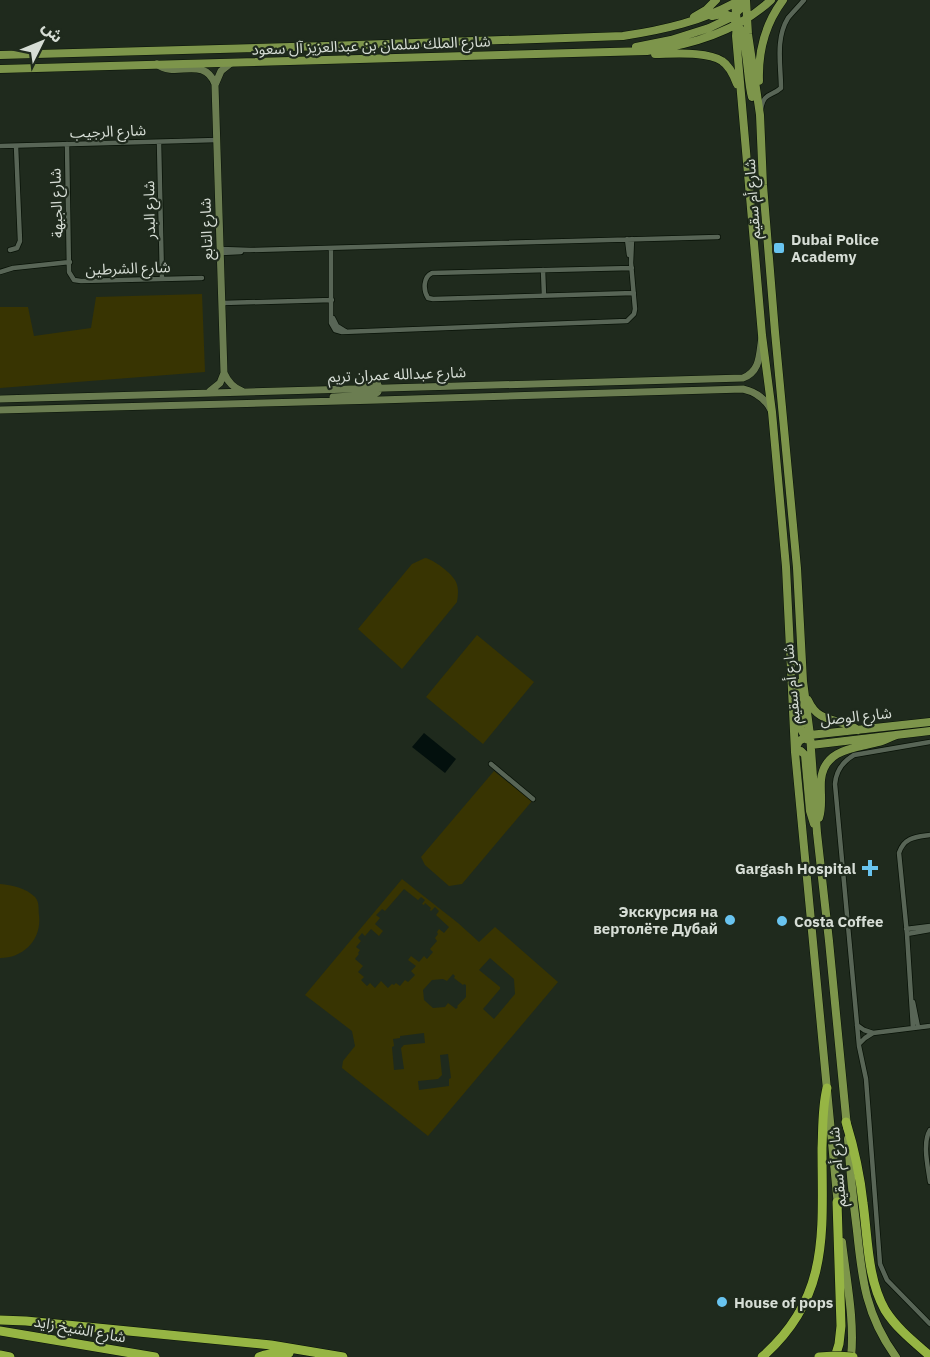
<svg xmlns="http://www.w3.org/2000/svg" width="930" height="1357" font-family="'IBM Plex Sans','Noto Sans Arabic',sans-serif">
<rect width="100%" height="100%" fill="#1f2a1d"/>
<path fill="#383402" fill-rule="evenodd" d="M202,294L205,372L0,388V307H28L34,336L91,328L96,297Z
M425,558C433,559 453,574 456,582C459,589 458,595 457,602L402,669L358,629L412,564Z
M477,635L534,682L483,744L426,697Z
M494,771L532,801L462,884L449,886L425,865L421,857Z
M402,879L458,923L479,942L495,927L558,982L428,1136L342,1068L343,1061L355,1046L352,1031L305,995ZM404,889L418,900L421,897L425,900L422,904L424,905L425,903L431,908L430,910L431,911L435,907L439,911L436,915L449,927L444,933L439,929L437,932L438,934L435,938L437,941L430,949L433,952L427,959L424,956L419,962L411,956L408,960L416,966L411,971L415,975L408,982L405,980L400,986L396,983L394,985L392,984L388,988L381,981L375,988L370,983L367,986L361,980L364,977L358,972L363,966L355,959L359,954L358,953L360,950L356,947L361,941L358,938L362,933L365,936L371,929L379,936L383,931L375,924L380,918L376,915L382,909L385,911ZM490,958L514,979L515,994L494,1019L483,1009L500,989V987L479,970ZM453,974L455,976L454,978L463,985L464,984L466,985V997L457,1006L458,1007L456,1009L448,1003L445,1007L433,1008L424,1000L423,990L432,980L443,979L447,981ZM424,1033L425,1043L404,1045L401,1048L404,1069L394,1070L392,1047L394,1046L393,1039L400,1038V1036ZM448,1054L451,1078L449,1079V1086L419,1090L418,1081L438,1079L442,1075L440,1055Z
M0,884C12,885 26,888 35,897C40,903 38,909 39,915C42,939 24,958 0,958Z"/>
<path fill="#03100d" d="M424,733L456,759L445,773L412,747Z"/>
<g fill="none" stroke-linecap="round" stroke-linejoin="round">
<g stroke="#081207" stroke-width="6">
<path id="street" d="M761,109C764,92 771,97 781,88C781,66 775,39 788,18C793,12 799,6 804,0
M159,142L162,279
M67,144L69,272L74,280L81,281L202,278
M0,146L217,140
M627,239L629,255
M331,248V323L335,330L342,332L627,321L634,314L635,309L631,263L632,239
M221,249L250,250L718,237
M10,250L17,248L20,241L16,146
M221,253L241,252
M632,268L432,273C423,277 423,290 428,298L433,299L634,293
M543,270L544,296
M0,272L13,268L70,262
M222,303L332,300
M333,318L337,326L345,331
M930,742L854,755C842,762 836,771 835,784L859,1046L866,1079L880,1264L887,1280L930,1324
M491,764L533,799
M906,929L930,926
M907,934L930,930
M913,1002L918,1027
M857,1025L864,1030L873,1033
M913,1028L907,934L899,853C904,837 916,837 930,835
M859,1044L865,1038L873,1033L930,1026
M930,1130C922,1143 928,1167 930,1182"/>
</g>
<g stroke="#081207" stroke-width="8">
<path id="secondary" d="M231,63L221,71L215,85L224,373C228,382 233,388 242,391
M157,64C175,79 204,55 215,84
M210,391L220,383L224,373
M333,397L372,395L378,392L379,388L377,382L371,381L357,388
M0,399L743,378C761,371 759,354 762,337
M0,410L379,400L743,389C756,392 765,398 771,410"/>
</g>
<g stroke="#081207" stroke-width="9">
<path id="primary" d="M746,0L748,34L760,115L763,185L775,332L797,568L803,681L810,735L817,833L829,941L847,1127
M735,3L737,23L736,36L762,335L772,412L786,567L795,752L838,1206
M712,16C717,15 725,13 730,16C749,27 746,77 752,97
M694,17L706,10L716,0
M636,47L671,40L709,28L732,17L740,9L744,0
M655,54C673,54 707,51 722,61C730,66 734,76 737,84
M0,55L327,46L623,36C663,30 703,21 738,1
M0,69L647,51C691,45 738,31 771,0
M759,81C758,51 765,24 783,0
M798,683L801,729L806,739
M808,700C819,725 839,717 858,730
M811,745L930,731
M795,750L799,741L810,735L930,722
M795,752L801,751L805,755L810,811L814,824
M819,818C823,806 820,793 821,780C824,748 857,748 879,742C885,740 891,737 897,735
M848,1139C850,1170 853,1200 857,1231C862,1280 866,1316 896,1357
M842,1242C846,1278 855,1321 851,1357"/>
</g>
<g stroke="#081207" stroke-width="10">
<path id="highway" d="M846,1122C854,1148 860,1175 863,1203C868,1238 867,1278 885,1310C897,1329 914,1342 930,1356
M0,1320L26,1321L271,1345L343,1357
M0,1331L155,1357
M0,1355L10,1357
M259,1357C269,1353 278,1352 289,1353
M762,1357C831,1297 822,1231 822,1148C823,1128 822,1108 827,1088
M835,1357L839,1344L841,1326L837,1202"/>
</g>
<use href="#street" stroke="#586556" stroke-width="4.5"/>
<use href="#secondary" stroke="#6b7d51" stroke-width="7"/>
<use href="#primary" stroke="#7d954b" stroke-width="8"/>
<use href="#highway" stroke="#96b544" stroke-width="9"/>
<g stroke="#081207" stroke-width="10" stroke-linecap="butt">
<path id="highway-bridge" d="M819,1357L835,1356L853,1357"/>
</g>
<use href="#highway-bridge" stroke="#96b544" stroke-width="9"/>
</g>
<g fill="#69c4f0" stroke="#1f2a1d" stroke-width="2">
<rect x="773" y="242" width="12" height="12" rx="3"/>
<path d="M867 859h6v6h6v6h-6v6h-6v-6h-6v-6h6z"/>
<circle cx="730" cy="920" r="6"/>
<circle cx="782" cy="921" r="6"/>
<circle cx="722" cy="1302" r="6"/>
</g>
<g text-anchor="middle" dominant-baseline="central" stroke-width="4.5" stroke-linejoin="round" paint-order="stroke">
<g font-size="15" fill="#d6ddd5" stroke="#1f2a1d">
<text transform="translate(371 45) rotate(-2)">شارع الملك سلمان بن عبدالعزيز آل سعود</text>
<text transform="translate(108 131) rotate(-2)">شارع الرجيب</text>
<text transform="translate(752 199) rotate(-94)">شارع أم سقيم</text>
<text transform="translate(56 203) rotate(-92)">شارع الجبهة</text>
<text transform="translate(149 210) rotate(-91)">شارع البدر</text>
<text transform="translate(206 229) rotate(-92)">شارع التابع</text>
<text transform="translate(128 268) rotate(-2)">شارع الشرطين</text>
<text transform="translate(397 374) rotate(-2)">شارع عبدالله عمران تريم</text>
<text transform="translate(791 684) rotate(-95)">شارع أم سقيم</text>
<text transform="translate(856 716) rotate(-6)">شارع الوصل</text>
<text transform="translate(837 1167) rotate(-95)">شارع أم سقيم</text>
<text transform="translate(80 1329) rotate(10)">شارع الشيخ زايد</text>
</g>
<g font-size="15" font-weight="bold" fill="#d6ddd5" stroke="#1f2a1d" text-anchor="start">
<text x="791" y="239">Dubai Police<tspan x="791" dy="17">Academy</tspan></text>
<text x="856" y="868" text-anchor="end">Gargash Hospital</text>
<text x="718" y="911" text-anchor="end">Экскурсия на<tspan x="718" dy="17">вертолёте Дубай</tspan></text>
<text x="794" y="921">Costa Coffee</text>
<text x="734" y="1302">House of pops</text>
</g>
</g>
<g transform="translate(42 42) rotate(47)" stroke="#1f2a1d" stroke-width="4.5" paint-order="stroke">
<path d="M0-4.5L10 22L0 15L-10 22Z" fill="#d6ddd5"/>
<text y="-9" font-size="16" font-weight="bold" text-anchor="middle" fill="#d6ddd5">ش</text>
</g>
</svg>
